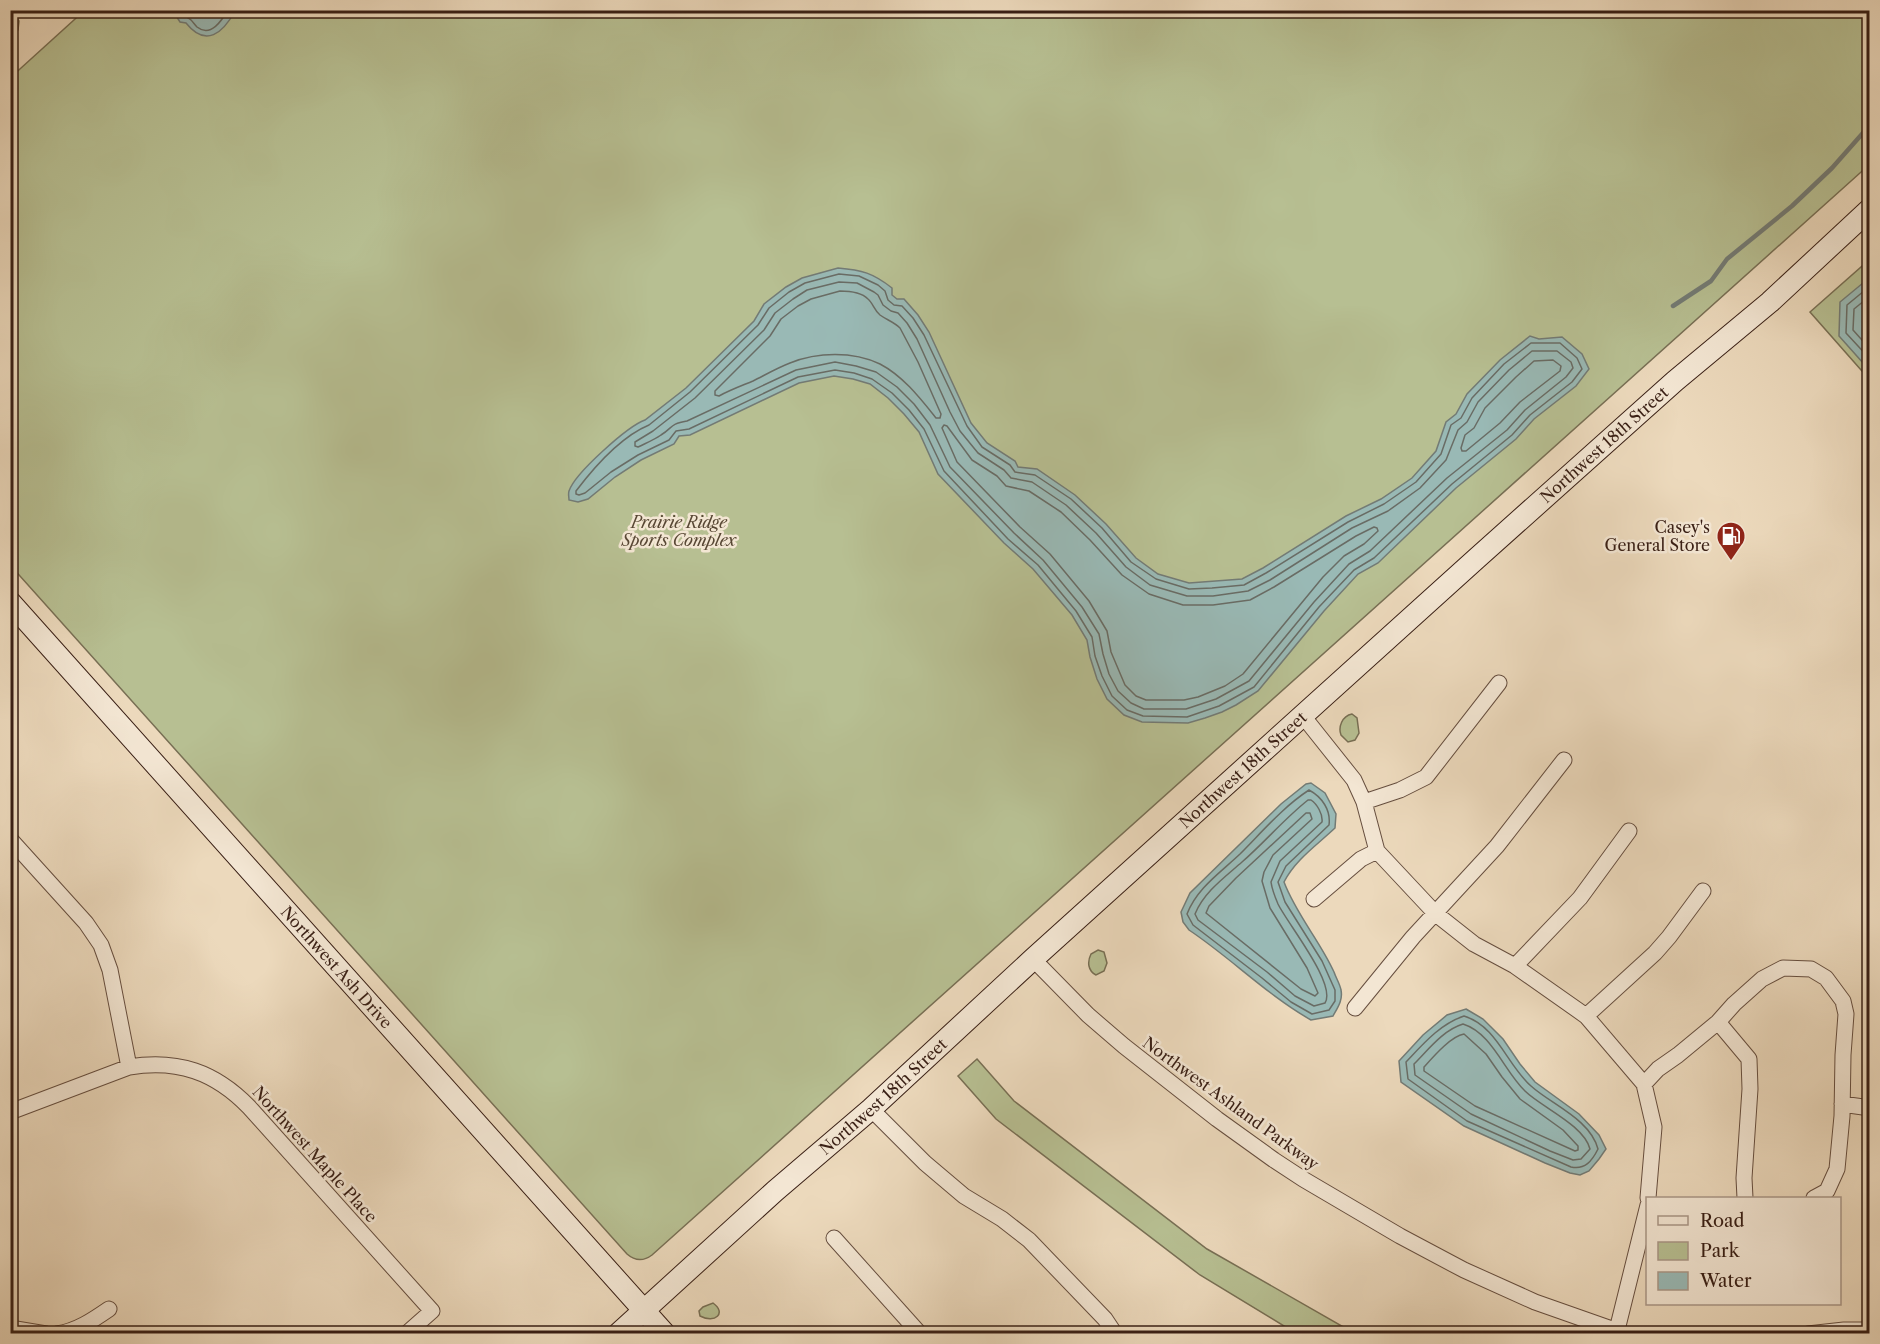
<svg xmlns="http://www.w3.org/2000/svg" width="1880" height="1344" font-family="'Libre Caslon Text',serif">
<rect width="100%" height="100%" fill="#ecd9bc"/>
<filter id="stains"><feTurbulence type="fractalNoise" baseFrequency=".00333" numOctaves="4"/><feColorMatrix values="0 0 0 0 .2 0 0 0 0 .09 0 0 0 0 .02 0 0 0 .5 -.17"/></filter>
<radialGradient id="worn" r=".72"><stop offset=".6" stop-color="#630" stop-opacity="0"/><stop offset="1" stop-color="#630" stop-opacity=".3"/></radialGradient>
<path fill="#b7bf92" stroke="#786f54" stroke-width="1.5" d="M85,10H1869L1870,164L652,1255C644,1261 635,1261 627,1254L11,566L10,78Z
M11,11L19,21L18,30L11,37Z
M1869,260V379L1810,312Z
M1352,714L1357,718L1359,733L1355,740L1348,742L1341,735C1338,727 1342,716 1352,714Z
M1098,950L1104,952L1107,963L1104,971L1096,975C1088,971 1087,962 1091,954Z
M977,1059L1014,1101L1207,1249L1354,1333H1290L1289,1329L1200,1275L996,1119L958,1076Z
M713,1303C727,1313 715,1324 700,1316L699,1311L703,1307Z"/>
<path fill="#99b9b5" stroke="#737b75" stroke-width="1.5" d="M173,11V10L235,11C223,33 206,48 186,23L180,22Z
M838,268C862,270 873,273 892,288V295L897,299H904L918,315L929,332L971,423L987,443L1015,461L1018,467L1037,469L1075,495L1106,524L1136,558L1158,574L1189,583L1242,579L1263,568L1346,516L1381,499L1412,478L1436,451L1446,422L1456,414L1467,394L1500,360L1530,336L1539,339L1562,337L1582,354L1589,369L1576,386L1534,419L1516,439L1456,488L1378,563L1358,574L1324,611L1258,691L1236,705L1222,712L1205,718L1188,723L1142,722L1124,715L1107,699L1097,679L1090,657L1087,640L1072,615L1033,569L1004,543L938,474L919,432L904,414L888,398L870,384L853,379L834,376L799,383L690,435L679,436L674,444L641,460L615,477L588,499L578,502L569,500C569,497 568,494 569,491C575,473 628,426 645,420L686,388L754,321L764,304L786,287L802,278Z
M1869,278V365L1864,364L1839,336L1840,302Z
M1311,783L1325,793L1336,814L1335,828C1317,845 1295,860 1284,882C1296,914 1320,941 1334,972C1336,978 1340,984 1341,990C1343,1000 1338,1007 1333,1016L1311,1020C1267,995 1231,958 1189,930L1183,922L1181,912L1190,893L1281,804L1306,784Z
M1466,1009L1483,1019L1503,1039L1520,1064L1535,1082L1579,1114L1599,1135L1606,1149L1599,1159L1589,1171L1580,1175L1570,1173L1545,1163L1464,1126L1401,1082L1399,1061L1423,1035L1447,1015Z"/>
<g fill="none" stroke-linecap="round" stroke-linejoin="round">
<path stroke="#696c65" stroke-width="1.5" d="M180,10C183,16 186,16 191,20C193,22 195,25 197,27C211,38 222,20 228,10
M839,274L859,276L878,285L885,291L888,300L894,305L902,306L913,318L924,335L967,426L982,447L1010,465L1015,472L1035,475L1071,499L1102,528L1131,562L1156,579L1189,589L1212,588L1244,585L1266,573L1348,522L1384,504L1416,482L1441,454L1451,425L1461,418L1472,398L1504,364L1531,343H1560L1577,358L1582,369L1572,382L1530,415L1512,435L1452,484L1374,558L1354,570L1319,607L1254,687L1219,706L1187,717L1143,716L1127,710L1112,696L1102,676L1095,656L1092,637L1076,611L1038,565L1008,539L944,471L924,429L909,410L892,393L872,379L854,373L835,370L798,377L689,429L676,431L669,440L638,455L611,472L585,493L579,495L576,494V491C595,466 620,437 649,425L690,392L758,325L769,308L789,292L805,283Z
M839,282L857,283L874,292L878,295L883,305L891,311L898,313L907,323L917,339L950,412L960,431L978,453L1004,470L1011,478L1032,482L1066,505L1096,533L1126,567L1150,585L1187,596H1213L1248,591L1270,580L1352,528L1388,511L1420,488L1446,460L1458,430L1467,422L1478,402L1509,370L1532,351H1557L1571,362L1573,368L1566,377L1525,410L1507,430L1447,478L1370,551L1349,564L1314,602L1249,681L1216,699L1186,709H1144L1131,703L1118,691L1109,674L1103,654L1099,634L1082,607L1043,560L1014,533L950,467L930,425L914,404L897,387L876,372L856,366L835,362L796,370L687,421C669,424 674,427 661,435C654,440 646,443 638,447L635,446V442L653,431L695,398L764,330L775,313L793,299L807,290Z
M1870,286L1847,305L1846,333L1870,359
M840,291C849,291 861,292 868,299C873,303 874,310 880,315C887,320 894,322 900,328L918,362L941,414L940,418H936C920,398 903,376 880,364C853,351 817,352 790,363C777,368 765,375 753,381C741,386 730,390 719,396L715,395V391L770,336L781,319L798,306L811,299Z
M1870,296L1854,309L1853,330L1870,349
M1553,360L1561,366L1560,371L1520,402L1500,423L1466,451H1462L1461,448L1465,435L1474,428L1485,408L1516,377L1534,361Z
M944,425L947,426L972,460L997,476L1006,486L1029,491L1061,512L1090,540L1122,575L1149,594L1183,605H1213L1250,600L1274,587L1356,536L1374,527L1377,528L1378,531L1364,544L1344,556L1323,577L1243,674L1225,686L1198,697L1184,700H1146L1136,696L1125,685L1111,652L1107,631L1089,601L1050,554L1020,527L957,462L942,428Z
M1309,790C1322,797 1331,810 1329,825L1286,866L1278,882L1285,902L1322,961L1335,990V1001L1329,1010L1312,1014L1291,1002L1262,978L1193,925L1187,914C1197,888 1220,873 1240,854C1262,832 1283,807 1309,790Z
M1308,800H1311C1317,804 1323,814 1322,822L1280,861L1271,882C1272,889 1275,897 1278,904C1287,923 1337,984 1325,1003L1314,1006L1295,996L1267,972L1198,920L1195,914C1204,892 1225,877 1242,862C1265,842 1284,819 1308,800Z
M1306,813H1310L1312,819L1273,855L1264,872L1262,881L1270,908L1307,968L1318,993L1315,996L1301,989L1206,913L1209,906L1236,878Z
M1464,1016C1497,1026 1507,1065 1531,1086C1552,1105 1590,1119 1598,1149C1592,1161 1585,1170 1571,1167L1467,1121L1408,1079L1406,1062C1423,1044 1440,1024 1464,1016Z
M1463,1024C1492,1033 1504,1071 1525,1091C1541,1107 1584,1125 1590,1149L1581,1159L1573,1160L1550,1151L1471,1114L1415,1075L1414,1064C1428,1050 1443,1030 1463,1024Z
M1464,1034L1486,1054L1502,1077L1520,1099L1563,1130L1578,1146V1150L1575,1151L1475,1106L1424,1071V1067C1433,1057 1451,1036 1464,1034Z"/>
<path stroke="#737b75" stroke-width="4.5" d="M1673,306L1711,281L1727,259L1792,206L1832,168L1870,125"/>
<g stroke="#664e3f" stroke-width="17">
<path id="street" d="M1303,716L1354,780L1364,802L1377,851L1436,914L1474,944L1515,966L1586,1016L1644,1084L1654,1127L1648,1198
M1364,802L1400,790L1426,777L1499,683
M10,839L86,923L101,945L110,970L129,1067
M1314,899L1361,859L1377,851
M1033,959L1088,1015L1124,1046L1217,1119L1274,1160L1303,1179L1400,1236L1464,1270L1535,1302L1626,1334
M1515,966L1580,898L1629,831
M1355,1008L1413,937L1497,846L1564,760
M1586,1016L1655,953L1669,937L1703,891
M1718,1022L1749,1059L1750,1089L1744,1178L1745,1198
M1644,1084L1658,1069L1678,1055L1718,1022L1734,1004L1762,979L1783,968L1811,969L1826,978L1843,1001L1846,1014L1843,1055L1842,1116L1837,1169L1827,1191L1814,1198
M1842,1104L1870,1108
M871,1109L925,1163L964,1196L1002,1219L1029,1240L1105,1319L1115,1334
M10,1112L129,1067C178,1059 215,1072 249,1107L432,1311L406,1334
M834,1238L920,1334
M10,1328L46,1334
M57,1334C77,1331 93,1320 109,1309
M1616,1334L1648,1205
M1808,1334L1844,1330H1870"/>
</g>
<g stroke="#391f15" stroke-width="23">
<g id="secondary">
<path id="s1" d="M10,602L665,1334"/>
<path id="s2" d="M618,1334L775,1191L871,1109L1033,959L1476,559L1675,381L1770,302L1870,209"/>
</g>
</g>
<use href="#street" stroke="#f3e6d3" stroke-width="15"/>
<use href="#secondary" stroke="#f3e6d3" stroke-width="21"/>
</g>
<defs>
<g id="fuel-pin" transform="scale(1.5)"><path d="M0 17L-7.5 6A9.5 9.5 0 1 1 7.5 6Z" fill="#8f2418" stroke="#f3e6d3"/><path d="M-5.5-6h7V0h2V4h1.3V-2.5L3-4.5l.8-.8L6-3V5H2.5V1h-1V6h-7ZM-4.2-4.7v3.2H.2V-4.7Z" fill="#fff"/></g>
</defs>
<g fill-rule="evenodd">
<use href="#fuel-pin" x="1731" y="536"/>
</g>
<g text-anchor="middle" dominant-baseline="central" stroke-width="5" stroke-linejoin="round" paint-order="stroke">
<g font-size="16" fill="#391f15" stroke="#f3e6d3">
<text stroke="none"><textPath href="#s2" startOffset="1328">Northwest 18th Street</textPath></text>
<text stroke="none"><textPath href="#s2" startOffset="842">Northwest 18th Street</textPath></text>
<text stroke="none"><textPath href="#s1" startOffset="490">Northwest Ash Drive</textPath></text>
<text stroke="none"><textPath href="#s2" startOffset="356">Northwest 18th Street</textPath></text>
<text transform="translate(1231 1103) rotate(36)">Northwest Ashland Parkway</text>
<text transform="translate(315 1154) rotate(48)">Northwest Maple Place</text>
</g>
<g font-size="16" font-style="italic" fill="#584734" stroke="#f3e6d3">
<text x="679" y="522">Prairie Ridge<tspan x="679" dy="18">Sports Complex</tspan></text>
</g>
<g font-size="16" fill="#391f15" stroke="#f3e6d3" text-anchor="end">
<text x="1710" y="527">Casey's<tspan x="1710" dy="18">General Store</tspan></text>
</g>
</g>
<rect width="1880" height="1344" fill="none" stroke="#ecd9bc" stroke-width="36"/>
<rect x="12" y="12" width="1856" height="1320" fill="none" stroke="#391f15" stroke-width="3"/>
<rect x="18" y="18" width="1844" height="1308" fill="none" stroke="#391f15" stroke-width="1.5"/>
<rect x="1646" y="1197" width="195" height="108" fill="#f3e6d3" stroke="#a99687" stroke-width="1.5"/>
<rect x="1658" y="1216" width="30" height="9" fill="#f3e6d3" stroke="#a99687" stroke-width="1.5"/>
<text x="1700" y="1227" font-size="18" fill="#391f15">Road</text>
<rect x="1658" y="1242" width="30" height="18" fill="#b7bf92" stroke="#a99687" stroke-width="1.5"/>
<text x="1700" y="1257" font-size="18" fill="#391f15">Park</text>
<rect x="1658" y="1272" width="30" height="18" fill="#99b9b5" stroke="#a99687" stroke-width="1.5"/>
<text x="1700" y="1287" font-size="18" fill="#391f15">Water</text>
<rect width="100%" height="100%" filter="url(#stains)"/>
<rect width="100%" height="100%" fill="url(#worn)"/>
</svg>
